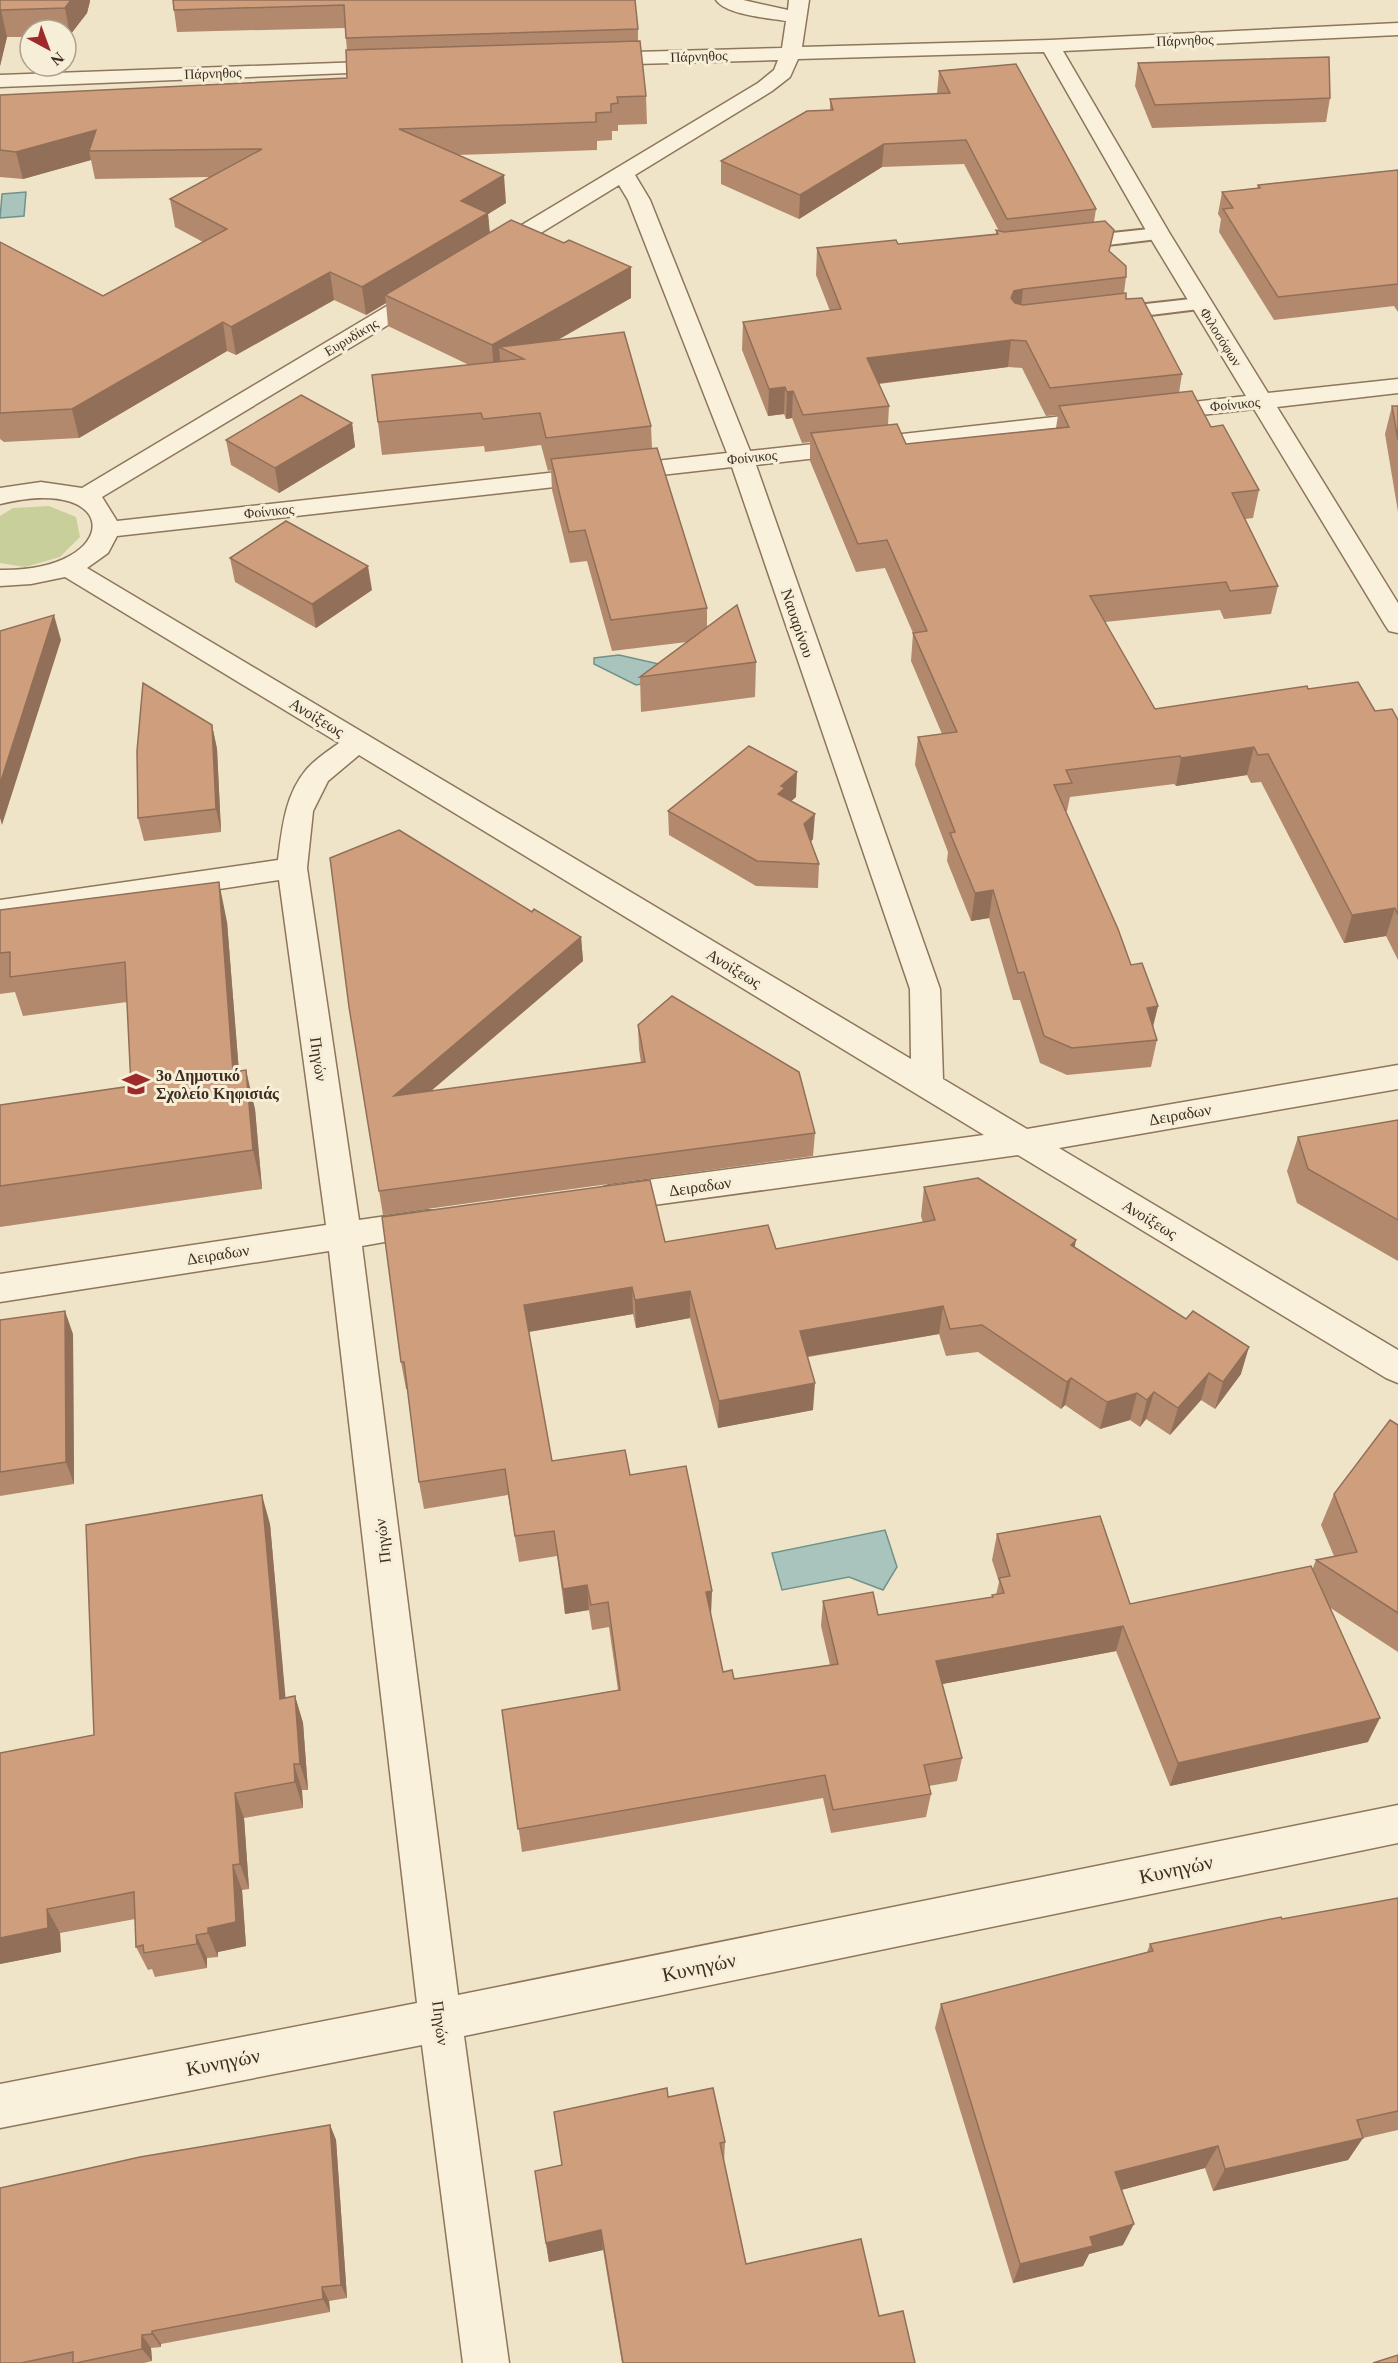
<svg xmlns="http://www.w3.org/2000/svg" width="1398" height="2363" font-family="Georgia,serif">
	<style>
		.green { fill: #c9cf9b }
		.water { fill: #a9c4bc; stroke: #6f938a; stroke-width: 1.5 }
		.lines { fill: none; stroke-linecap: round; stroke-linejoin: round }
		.lane-casing { stroke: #8d765c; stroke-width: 4 }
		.street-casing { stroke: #8d765c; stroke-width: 3 }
		.lane { fill: #faf1dc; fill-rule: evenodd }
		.street { fill: #faf1dc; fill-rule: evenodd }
		.wall { fill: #b2896c; fill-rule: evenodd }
		.shaded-wall { fill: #916f58 }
		.building { fill: #cf9f7d; stroke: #916f58; stroke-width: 1.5 }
		.labels { text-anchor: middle; stroke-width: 6; stroke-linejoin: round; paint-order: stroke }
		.far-street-label { font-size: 14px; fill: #3d2e20; stroke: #f7eed8 }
		.street-label { font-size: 16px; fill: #3d2e20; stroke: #f7eed8 }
		.poi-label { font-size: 16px; font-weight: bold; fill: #3d2e20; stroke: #f7eed8; text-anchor: start }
		.near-street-label { font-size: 20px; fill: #3d2e20; stroke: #f7eed8 }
	</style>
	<rect width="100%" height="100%" fill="#f0e4c8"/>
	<path class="green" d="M 49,506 L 76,517 L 80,537 L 60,557 L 25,567 L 0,563 L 0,516 L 13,508 Z"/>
	<g class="water">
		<path d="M 26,192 L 24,216 L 0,218 L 2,194 Z"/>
		<path d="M 619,655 L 659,664 L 652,682 L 636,685 L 594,664 L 594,658 Z"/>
		<path d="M 885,1530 L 897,1567 L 883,1590 L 849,1577 L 782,1590 L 772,1553 Z"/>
	</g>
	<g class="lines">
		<defs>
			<g id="lane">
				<path d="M 1159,228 L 1166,230 L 1169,234 L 1166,238 L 1074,249 L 1064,243 L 1074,237 Z"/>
				<path d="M 1200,298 L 1207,300 L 1210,304 L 1207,308 L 1110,320 L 1103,318 L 1100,314 L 1103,310 L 1110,308 Z"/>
			</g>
			<g id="street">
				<path d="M 716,0 L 743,0 L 788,10 L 789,0 L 809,0 L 802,47 L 1050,40 L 1398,23 L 1398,35 L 1063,51 L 1170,234 L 1268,393 L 1398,379 L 1398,393 L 1277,407 L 1398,603 L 1398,633 L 1389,631 L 1385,625 L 1254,409 L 1157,420 L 1148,418 L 1145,413 L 1148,408 L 1157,406 L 1246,396 L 1148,234 L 1044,52 L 798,59 L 790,77 L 772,91 L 635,175 L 650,200 L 750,451 L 1099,412 L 1108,414 L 1111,419 L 1108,424 L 1099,426 L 756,465 L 940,989 L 943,1079 L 1027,1129 L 1398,1065 L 1398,1089 L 1059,1148 L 1398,1350 L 1398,1383 L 1386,1378 L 1018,1155 L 610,1211 L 598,1207 L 593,1198 L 598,1189 L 610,1185 L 984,1135 L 359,755 L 328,781 L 313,811 L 307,868 L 359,1220 L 428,1210 L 440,1214 L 445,1223 L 440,1232 L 362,1246 L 458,1995 L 1398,1805 L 1398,1843 L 464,2036 L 509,2363 L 463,2363 L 422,2045 L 0,2128 L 0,2084 L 417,2003 L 329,1251 L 0,1302 L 0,1274 L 326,1225 L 279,880 L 0,922 L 0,900 L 278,860 C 282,829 285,795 306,770 C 314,760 328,751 339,743 L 65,577 L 31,584 L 0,586 L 0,570 C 123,572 124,473 0,504 L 0,488 L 41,482 L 82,488 L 417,288 L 433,288 L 436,293 L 433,298 L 102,497 L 117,521 L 727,453 L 628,200 L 619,185 L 503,256 L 487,256 L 484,251 L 487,246 L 758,83 L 774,70 L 778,60 L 598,65 L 591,63 L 588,59 L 591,55 L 598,53 L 782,48 L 786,21 C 769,18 726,15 716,0 ZM 732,467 L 910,989 L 911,1059 L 87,568 L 108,553 L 117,536 Z"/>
				<path d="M 391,61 L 398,63 L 401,67 L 398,71 L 0,87 L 0,75 Z"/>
			</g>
		</defs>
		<use href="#lane" class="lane-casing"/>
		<use href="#street" class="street-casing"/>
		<use href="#lane" class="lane"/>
		<use href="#street" class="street"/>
	</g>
	<g class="wall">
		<path d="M 0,0 L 90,1 L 87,13 L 70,35 L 66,35 L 66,30 L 30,30 L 30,37 L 7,37 L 0,66 Z"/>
		<path d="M 173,0 L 635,0 L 638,29 L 638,41 L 646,96 L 647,124 L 618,125 L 618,131 L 612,131 L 612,140 L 597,141 L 597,150 L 458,155 L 506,203 L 488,214 L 490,232 L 631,298 L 558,340 L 651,426 L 652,448 L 707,608 L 707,627 L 756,662 L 755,697 L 641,712 L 640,677 L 687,642 L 612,651 L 587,561 L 570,563 L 552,490 L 551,470 L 548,471 L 541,445 L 485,452 L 484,446 L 382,455 L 372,375 L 469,365 L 388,326 L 386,303 L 366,315 L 334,300 L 236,355 L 227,351 L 79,438 L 4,442 L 0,439 L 0,242 L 103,296 L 203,242 L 175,227 L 170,199 L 210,177 L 95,179 L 91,160 L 23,179 L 0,177 L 0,95 L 347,78 L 347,50 L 345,28 L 177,32 L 174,10 Z"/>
		<path d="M 1138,63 L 1330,98 L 1326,122 L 1152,128 L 1135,86 Z"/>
		<path d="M 939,71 L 1096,209 L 1094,222 L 1110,252 L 1126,277 L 1124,293 L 1126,299 L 1182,374 L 1179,393 L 1211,427 L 1259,490 L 1253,518 L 1245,519 L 1278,586 L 1271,614 L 1224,619 L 1220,610 L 1105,622 L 1155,709 L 1308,689 L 1375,711 L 1398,720 L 1398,960 L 1386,936 L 1344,943 L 1261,782 L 1251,783 L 1247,775 L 1176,786 L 1174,784 L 1070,797 L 1067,811 L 1065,811 L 1131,965 L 1158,1006 L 1153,1027 L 1157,1040 L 1151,1067 L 1067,1075 L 1040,1063 L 1020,1000 L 1013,1000 L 989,918 L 971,921 L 947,861 L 948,852 L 915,765 L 918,737 L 942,734 L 911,661 L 913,633 L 885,568 L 856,572 L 810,461 L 810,442 L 802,443 L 792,418 L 786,419 L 784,414 L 768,416 L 742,350 L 743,322 L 830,311 L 816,275 L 817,248 L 898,244 L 996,234 L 996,230 L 999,231 L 964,164 L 882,167 L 799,219 L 721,184 L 721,161 L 830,110 L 830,99 L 937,94 ZM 1008,367 L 1022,368 L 1046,416 L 1058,415 L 1056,428 L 906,444 L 888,425 L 889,406 L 879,384 Z"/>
		<path d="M 1398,170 L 1398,312 L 1394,306 L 1274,320 L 1219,232 L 1221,219 L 1218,214 L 1222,192 L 1257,188 L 1258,185 Z"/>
		<path d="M 1392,406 L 1398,406 L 1398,512 L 1385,434 Z"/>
		<path d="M 352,423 L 355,447 L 279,493 L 231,465 L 226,440 Z"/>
		<path d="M 230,558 L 372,590 L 316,628 L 235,582 Z"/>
		<path d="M 212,725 L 217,749 L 221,832 L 144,841 L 138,818 Z"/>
		<path d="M 796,797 L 791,801 L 813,839 L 811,842 L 819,864 L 818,888 L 756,886 L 669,835 L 668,811 Z"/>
		<path d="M 0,910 L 227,922 L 239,1071 L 255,1109 L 262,1189 L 0,1227 L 0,1105 L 131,1086 L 127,1002 L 23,1016 L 15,992 L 0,994 Z"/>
		<path d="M 532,912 L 581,937 L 583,961 L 431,1091 L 641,1063 L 639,1049 L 638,1025 L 815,1133 L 813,1156 L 383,1215 L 349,1007 Z"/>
		<path d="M 1398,1120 L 1398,1261 L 1297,1203 L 1287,1171 L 1298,1137 Z"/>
		<path d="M 924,1187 L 1075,1248 L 1241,1374 L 1215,1409 L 1201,1400 L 1170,1435 L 1146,1419 L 1140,1427 L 1130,1420 L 1100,1429 L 1065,1405 L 1061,1409 L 978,1352 L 946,1356 L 939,1334 L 808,1357 L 813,1410 L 718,1428 L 690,1318 L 636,1328 L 633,1314 L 529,1332 L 552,1461 L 630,1475 L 711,1616 L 723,1672 L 734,1679 L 830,1665 L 821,1626 L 823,1601 L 878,1615 L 992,1598 L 992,1595 L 996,1595 L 999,1582 L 992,1560 L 997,1534 L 1130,1604 L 1312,1570 L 1316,1560 L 1334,1556 L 1321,1525 L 1334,1494 L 1398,1425 L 1398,1652 L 1329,1607 L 1368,1742 L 1170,1786 L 1116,1651 L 942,1684 L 962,1758 L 957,1781 L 929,1786 L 931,1794 L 926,1817 L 831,1833 L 823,1798 L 522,1852 L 502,1710 L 618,1690 L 609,1627 L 592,1630 L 589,1610 L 565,1614 L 557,1556 L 519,1562 L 508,1495 L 424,1509 L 419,1482 L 408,1389 L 406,1389 L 401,1362 L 665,1242 L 776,1249 L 923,1223 L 921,1216 Z"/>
		<path d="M 0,1320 L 73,1334 L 74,1484 L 0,1496 Z"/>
		<path d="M 270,1524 L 285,1698 L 295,1696 L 303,1723 L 308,1790 L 302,1790 L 303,1808 L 244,1818 L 249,1889 L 242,1890 L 246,1946 L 218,1952 L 218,1957 L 207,1958 L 207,1968 L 155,1977 L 152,1969 L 148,1970 L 136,1947 L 135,1919 L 60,1933 L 61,1952 L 0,1964 L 0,1753 L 94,1735 Z"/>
		<path d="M 1398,1898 L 1398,2130 L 1363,2138 L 1348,2160 L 1213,2191 L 1205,2168 L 1121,2190 L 1123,2245 L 1089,2254 L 1083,2266 L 1013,2283 L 935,2028 L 941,2004 L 1147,1952 L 1150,1944 Z"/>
		<path d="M 668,2097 L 725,2142 L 724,2163 L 746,2264 L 879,2316 L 915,2363 L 622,2363 L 603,2250 L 549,2262 L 546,2243 L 562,2165 Z"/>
		<path d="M 330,2125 L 336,2140 L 347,2298 L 329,2301 L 330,2312 L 161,2344 L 161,2347 L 151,2348 L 152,2361 L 144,2363 L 0,2363 Z"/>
	</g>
	<g class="shaded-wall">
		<path d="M 71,0 L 90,0 L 90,1 L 87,13 L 70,35 L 65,8 Z"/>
		<path d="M 1,10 L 7,37 L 0,66 L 0,14 Z"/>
		<path d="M 96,130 L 89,151 L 91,160 L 23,179 L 16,152 Z"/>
		<path d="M 884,144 L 882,167 L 799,219 L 800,195 Z"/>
		<path d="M 504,175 L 506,203 L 488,214 L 490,241 L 385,295 L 386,303 L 366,315 L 362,287 L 461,201 Z"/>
		<path d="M 631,267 L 631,298 L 524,359 L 499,347 L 501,372 L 494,376 L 492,345 Z"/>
		<path d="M 330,272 L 334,300 L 236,355 L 231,327 Z"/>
		<path d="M 1023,289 L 1020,316 L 1011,298 L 1014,291 Z"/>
		<path d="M 223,322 L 227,351 L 79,438 L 72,409 Z"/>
		<path d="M 1011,340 L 1008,367 L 866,385 L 867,358 Z"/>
		<path d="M 785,387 L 784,414 L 768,416 L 769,389 Z"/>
		<path d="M 793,391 L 792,418 L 786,419 L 787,392 Z"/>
		<path d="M 352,423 L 355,447 L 279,493 L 275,468 Z"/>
		<path d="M 368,566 L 372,590 L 316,628 L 312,604 Z"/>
		<path d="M 54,615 L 61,640 L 2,825 L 0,818 L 0,784 Z"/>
		<path d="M 212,725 L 217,749 L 221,832 L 216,809 Z"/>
		<path d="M 1254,747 L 1247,775 L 1176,786 L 1181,758 Z"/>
		<path d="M 797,772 L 796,797 L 784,807 L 778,794 L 781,786 Z"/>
		<path d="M 815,814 L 813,839 L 803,849 L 804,824 Z"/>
		<path d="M 219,882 L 227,922 L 242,1111 L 233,1072 Z"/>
		<path d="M 993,890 L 989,918 L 971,921 L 975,893 Z"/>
		<path d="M 1395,908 L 1386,936 L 1344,943 L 1352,915 Z"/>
		<path d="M 581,937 L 583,961 L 398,1119 L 394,1096 Z"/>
		<path d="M 1158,1006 L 1151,1034 L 1147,1008 Z"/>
		<path d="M 246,1070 L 255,1109 L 262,1189 L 253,1150 Z"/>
		<path d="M 1076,1240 L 1071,1268 L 1071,1245 Z"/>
		<path d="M 632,1287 L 633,1314 L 527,1332 L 524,1305 Z"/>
		<path d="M 690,1291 L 690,1318 L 636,1328 L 635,1300 Z"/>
		<path d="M 943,1306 L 939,1334 L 798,1358 L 800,1331 Z"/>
		<path d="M 65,1311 L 73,1334 L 74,1484 L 66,1462 Z"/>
		<path d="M 1249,1347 L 1241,1374 L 1215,1409 L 1223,1382 Z"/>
		<path d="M 1209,1373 L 1201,1400 L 1170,1435 L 1178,1408 Z"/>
		<path d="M 1071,1378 L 1065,1405 L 1061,1409 L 1067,1382 Z"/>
		<path d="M 815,1383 L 813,1410 L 718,1428 L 719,1401 Z"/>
		<path d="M 1154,1392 L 1146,1419 L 1140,1427 L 1147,1400 Z"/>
		<path d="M 1137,1393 L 1130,1420 L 1100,1429 L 1107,1402 Z"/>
		<path d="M 262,1495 L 270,1524 L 288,1725 L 280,1699 Z"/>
		<path d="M 587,1585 L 589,1610 L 565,1614 L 563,1589 Z"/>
		<path d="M 712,1591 L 711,1616 L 706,1592 Z"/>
		<path d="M 1123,1626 L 1116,1651 L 932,1686 L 936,1661 Z"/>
		<path d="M 295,1696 L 303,1723 L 308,1790 L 300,1764 Z"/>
		<path d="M 1380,1718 L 1368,1742 L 1170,1786 L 1178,1763 Z"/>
		<path d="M 294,1764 L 302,1790 L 303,1808 L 295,1782 Z"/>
		<path d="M 235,1793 L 244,1818 L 249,1889 L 240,1864 Z"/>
		<path d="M 233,1865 L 242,1890 L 246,1946 L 218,1952 L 218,1957 L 208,1933 L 208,1928 Z"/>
		<path d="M 47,1909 L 60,1933 L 61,1952 L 0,1964 L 0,1938 Z"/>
		<path d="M 196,1935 L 207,1958 L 207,1968 L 197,1944 Z"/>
		<path d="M 330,2125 L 336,2140 L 347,2298 L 341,2285 Z"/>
		<path d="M 1363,2138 L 1348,2160 L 1213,2191 L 1225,2169 Z"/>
		<path d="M 1218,2146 L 1205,2168 L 1106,2194 L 1115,2172 Z"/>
		<path d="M 1134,2224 L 1123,2245 L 1089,2254 L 1083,2266 L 1013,2283 L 1020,2264 L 1090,2237 Z"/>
		<path d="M 601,2230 L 603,2250 L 549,2262 L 546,2243 Z"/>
		<path d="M 322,2287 L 329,2301 L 330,2312 L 323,2299 Z"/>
		<path d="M 152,2331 L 161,2344 L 161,2347 L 152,2334 Z"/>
		<path d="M 142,2335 L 151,2348 L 152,2361 L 142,2349 Z"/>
	</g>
	<g class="building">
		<path d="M 0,0 L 71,0 L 65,8 L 1,10 L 0,14 Z"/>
		<path d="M 173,0 L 635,0 L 638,29 L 346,38 L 344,5 L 174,10 Z"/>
		<path d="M 640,41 L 646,96 L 617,97 L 618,103 L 611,104 L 611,112 L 596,113 L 596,122 L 399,129 L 504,175 L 461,201 L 488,213 L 362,287 L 330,272 L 231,327 L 223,322 L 72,409 L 0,413 L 0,242 L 103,296 L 227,229 L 170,199 L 262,149 L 89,151 L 96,130 L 16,152 L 0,150 L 0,95 L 347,78 L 346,50 Z"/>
		<path d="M 1329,57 L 1330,98 L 1155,105 L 1138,63 Z"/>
		<path d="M 1016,64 L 1096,209 L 1007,219 L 966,140 L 884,144 L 800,195 L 721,161 L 807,111 L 833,110 L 830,99 L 950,93 L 939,71 Z"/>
		<path d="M 1398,170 L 1398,284 L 1278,297 L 1223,209 L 1233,208 L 1222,192 L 1260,188 L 1258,185 Z"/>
		<path d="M 511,220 L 564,243 L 569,240 L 631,267 L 492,345 L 385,295 Z"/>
		<path d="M 1105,221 L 1114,230 L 1109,251 L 1126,266 L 1126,277 L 1023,289 L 1014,291 L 1011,298 L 1015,303 L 1023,305 L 1126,293 L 1126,299 L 1142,298 L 1182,374 L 1050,388 L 1026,341 L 1011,340 L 867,358 L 889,406 L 803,415 L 793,391 L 787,392 L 785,387 L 769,389 L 743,322 L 841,309 L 817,248 L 896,240 L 898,244 L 998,234 L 996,230 L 1004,232 Z"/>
		<path d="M 624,332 L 651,426 L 546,438 L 540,413 L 483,419 L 481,413 L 378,422 L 372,375 L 524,359 L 499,347 Z"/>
		<path d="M 1192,391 L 1211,427 L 1223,425 L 1259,490 L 1232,493 L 1278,586 L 1230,591 L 1226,582 L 1090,596 L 1155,709 L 1307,686 L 1308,689 L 1358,682 L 1375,711 L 1392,709 L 1398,720 L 1398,915 L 1395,908 L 1352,915 L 1268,754 L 1258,755 L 1254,747 L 1181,758 L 1180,756 L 1066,770 L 1072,783 L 1054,785 L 1118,929 L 1131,965 L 1142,963 L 1158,1006 L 1147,1008 L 1157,1040 L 1072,1048 L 1044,1036 L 1024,972 L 1018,973 L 993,890 L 975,893 L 950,833 L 955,832 L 918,737 L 957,732 L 913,633 L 927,631 L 887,540 L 858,544 L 811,433 L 897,424 L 906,444 L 1069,427 L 1059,406 Z"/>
		<path d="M 301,395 L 352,423 L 275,468 L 226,440 Z"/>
		<path d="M 1392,406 L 1398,406 L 1398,440 Z"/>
		<path d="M 657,448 L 707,608 L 611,620 L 585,530 L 569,532 L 551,459 Z"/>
		<path d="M 286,521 L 368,566 L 312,604 L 230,558 Z"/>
		<path d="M 737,605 L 756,662 L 640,677 Z"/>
		<path d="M 54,615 L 0,784 L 0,631 Z"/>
		<path d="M 143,683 L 212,725 L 216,809 L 138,818 L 137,751 Z"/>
		<path d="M 749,746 L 797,772 L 781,786 L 785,788 L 778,794 L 815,814 L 804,824 L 819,864 L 757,861 L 668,811 Z"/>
		<path d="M 399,830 L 532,912 L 534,909 L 581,937 L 394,1096 L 645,1062 L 638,1025 L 672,996 L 799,1072 L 815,1133 L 379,1191 L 349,1007 L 330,858 Z"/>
		<path d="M 219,882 L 233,1072 L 246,1070 L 253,1150 L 0,1186 L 0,1105 L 131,1086 L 125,962 L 10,977 L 10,952 L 0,953 L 0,910 Z"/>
		<path d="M 1398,1120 L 1398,1220 L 1308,1169 L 1298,1137 Z"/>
		<path d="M 978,1178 L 1076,1240 L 1071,1245 L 1186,1319 L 1193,1311 L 1249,1347 L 1223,1382 L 1209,1373 L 1178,1408 L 1154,1392 L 1147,1400 L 1137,1393 L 1107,1402 L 1071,1378 L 1067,1382 L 982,1325 L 950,1329 L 943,1306 L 800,1331 L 815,1383 L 719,1401 L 690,1291 L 635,1300 L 632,1287 L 524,1305 L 552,1461 L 625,1450 L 630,1475 L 686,1466 L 712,1591 L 706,1592 L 723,1672 L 732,1670 L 734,1679 L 838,1664 L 823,1601 L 873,1592 L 878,1615 L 993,1597 L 992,1595 L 1004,1593 L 999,1578 L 1010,1576 L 997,1534 L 1100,1516 L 1130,1604 L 1311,1566 L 1380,1718 L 1178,1763 L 1123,1626 L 936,1661 L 962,1758 L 924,1765 L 931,1794 L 833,1810 L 825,1775 L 518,1829 L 502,1710 L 620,1690 L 608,1602 L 591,1605 L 587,1585 L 563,1589 L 554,1531 L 515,1536 L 505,1469 L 419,1482 L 404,1362 L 401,1362 L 382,1217 L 650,1180 L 665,1242 L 768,1225 L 776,1249 L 935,1220 L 924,1187 Z"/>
		<path d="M 65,1311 L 66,1462 L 0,1472 L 0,1320 Z"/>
		<path d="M 1390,1420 L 1398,1425 L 1398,1613 L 1316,1560 L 1357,1552 L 1334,1494 Z"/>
		<path d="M 262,1495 L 280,1699 L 295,1696 L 300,1764 L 294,1764 L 295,1782 L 235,1793 L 240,1864 L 233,1865 L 236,1922 L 208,1928 L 208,1933 L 196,1935 L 197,1944 L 144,1953 L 143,1945 L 136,1947 L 134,1892 L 47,1909 L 48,1928 L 0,1938 L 0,1753 L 94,1735 L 86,1525 Z"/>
		<path d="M 1398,1898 L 1398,2111 L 1357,2120 L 1363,2138 L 1225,2169 L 1218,2146 L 1115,2172 L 1134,2224 L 1090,2237 L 1093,2246 L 1020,2264 L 941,2004 L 1153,1951 L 1150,1944 L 1281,1917 L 1282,1919 Z"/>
		<path d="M 667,2088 L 668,2097 L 713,2088 L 725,2142 L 720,2143 L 746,2264 L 861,2239 L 879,2316 L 903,2311 L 915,2363 L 623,2363 L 601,2230 L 546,2243 L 535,2171 L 562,2165 L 554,2112 Z"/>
		<path d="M 330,2125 L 341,2285 L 322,2287 L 323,2299 L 152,2331 L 152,2334 L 142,2335 L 142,2349 L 76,2363 L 73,2363 L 73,2352 L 21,2363 L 0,2363 L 0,2188 L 140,2157 Z"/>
		<path d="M 1398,2355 L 1398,2363 L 1373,2363 Z"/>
	</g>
	<defs>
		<symbol id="school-bare" viewBox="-9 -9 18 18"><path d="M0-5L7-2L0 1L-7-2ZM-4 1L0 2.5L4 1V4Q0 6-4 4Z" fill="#9e2a2b" stroke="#f7eed8" stroke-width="2.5" paint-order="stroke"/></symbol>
	</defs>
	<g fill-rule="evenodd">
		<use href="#school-bare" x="117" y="1065" width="38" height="38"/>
	</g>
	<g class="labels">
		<g class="far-street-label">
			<text transform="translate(1185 40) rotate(-2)" y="5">Πάρνηθος</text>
			<text transform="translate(699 56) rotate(-2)" y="5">Πάρνηθος</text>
			<text transform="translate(213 73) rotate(-2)" y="5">Πάρνηθος</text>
			<text transform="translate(351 337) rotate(-31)" y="5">Ευρυδίκης</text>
			<text transform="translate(1221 337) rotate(58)" y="5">Φιλοσόφων</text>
			<text transform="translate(1235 404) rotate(-6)" y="5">Φοίνικος</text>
			<text transform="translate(752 457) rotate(-6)" y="5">Φοίνικος</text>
			<text transform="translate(269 511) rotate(-6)" y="5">Φοίνικος</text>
		</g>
		<g class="street-label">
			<text transform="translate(798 623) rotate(71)" y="6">Ναυαρίνου</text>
			<text transform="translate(317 717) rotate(31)" y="6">Ανοίξεως</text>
			<text transform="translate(734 968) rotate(31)" y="6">Ανοίξεως</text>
			<text transform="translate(319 1059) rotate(82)" y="6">Πηγών</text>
			<text transform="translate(1180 1114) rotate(-10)" y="6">Δειραδων</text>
			<text transform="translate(700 1186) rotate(-8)" y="6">Δειραδων</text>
			<text transform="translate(1150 1219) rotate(31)" y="6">Ανοίξεως</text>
			<text transform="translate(218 1254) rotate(-9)" y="6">Δειραδων</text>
			<text transform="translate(382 1541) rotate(-97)" y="6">Πηγών</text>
			<text transform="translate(441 2023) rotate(83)" y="6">Πηγών</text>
		</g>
		<g class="poi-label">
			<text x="156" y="1081">3ο Δημοτικό<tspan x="156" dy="18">Σχολείο Κηφισιάς</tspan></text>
		</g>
		<g class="near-street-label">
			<text transform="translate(1176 1869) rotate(-12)" y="7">Κυνηγών</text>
			<text transform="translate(699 1967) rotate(-12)" y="7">Κυνηγών</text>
			<text transform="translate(223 2062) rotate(-11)" y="7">Κυνηγών</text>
		</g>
	</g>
	<g transform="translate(48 48) rotate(139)"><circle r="28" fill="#f7eed8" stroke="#ada18e" stroke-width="1.5"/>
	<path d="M0-4.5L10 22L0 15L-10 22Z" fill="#9e2a2b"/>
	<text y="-9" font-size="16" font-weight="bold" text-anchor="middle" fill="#3d2e20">N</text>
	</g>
</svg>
